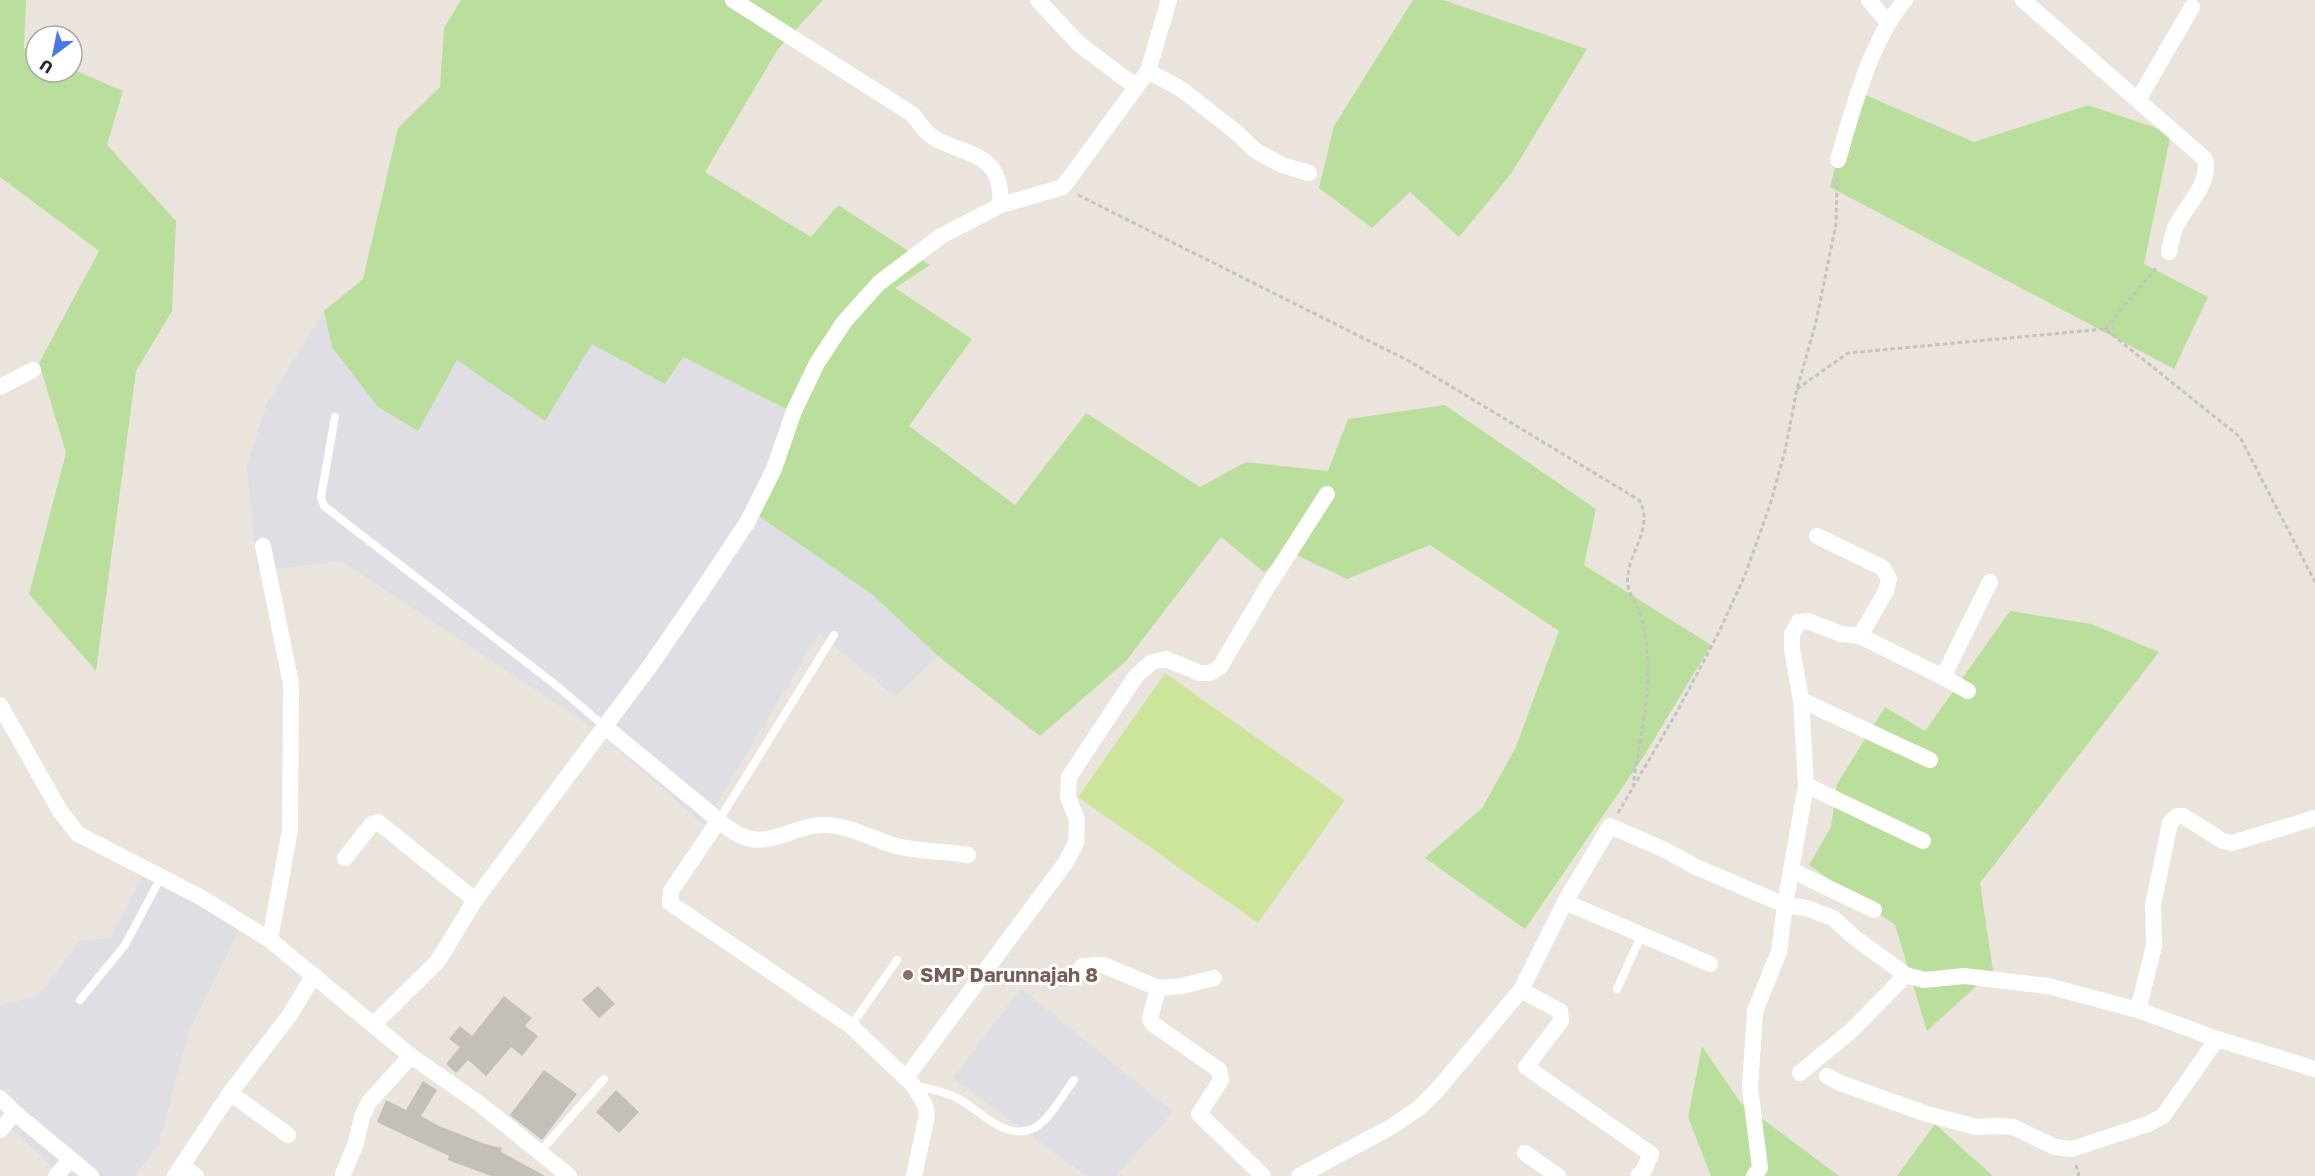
<svg xmlns="http://www.w3.org/2000/svg" width="2315" height="1176" font-family="'Golos Text',sans-serif">
	<style>
		.industrial { fill: #dfdee4 }
		.green { fill: #badf9d }
		.pitch { fill: #cde59a }
		.building { fill: #c4bfb9 }
		.lines { fill: none; stroke-linecap: round; stroke-linejoin: round }
		.path { stroke: #c3c3c3; stroke-width: 3; stroke-dasharray: 4.5 3; stroke-linecap: butt }
		.service { stroke: #fff; stroke-width: 8 }
		.minor { stroke: #fff; stroke-width: 16 }
		.education-dot { fill: #8d6e63; stroke: #fff; stroke-width: 2 }
		.labels { text-anchor: middle; stroke-width: 6; stroke-linejoin: round; paint-order: stroke }
		.education-label { font-size: 20px; font-weight: bold; fill: #785e54; stroke: #fff; text-anchor: start }
	</style>
	<rect width="100%" height="100%" fill="#ebe4dd"/>
	<g class="industrial">
		<path d="M 324,311 L 332,347 L 457,360 L 545,420 L 592,343 L 665,384 L 683,357 L 788,411 L 756,514 L 873,595 L 938,656 L 896,697 L 819,634 L 704,825 L 592,727 L 342,561 L 257,571 L 247,464 L 267,403 Z"/>
		<path d="M 143,876 L 244,920 L 189,1031 L 159,1144 L 135,1176 L 62,1176 L 0,1118 L 0,1005 L 38,996 L 80,941 L 110,938 Z"/>
		<path d="M 1021,988 L 1173,1112 L 1116,1176 L 1086,1176 L 953,1078 Z"/>
	</g>
	<g class="green">
		<path d="M 0,0 L 26,0 L 24,48 L 36,54 L 36,72 L 72,72 L 72,69 L 123,91 L 107,145 L 176,221 L 172,311 L 136,371 L 96,671 L 29,594 L 66,453 L 39,363 L 99,251 L 0,177 Z"/>
		<path d="M 461,0 L 823,0 L 778,49 L 705,172 L 811,237 L 838,205 L 930,265 L 895,288 L 972,339 L 909,426 L 1015,505 L 1086,413 L 1200,487 L 1246,462 L 1328,471 L 1348,419 L 1445,405 L 1596,509 L 1584,565 L 1711,645 L 1644,756 L 1525,929 L 1425,858 L 1482,808 L 1515,749 L 1559,631 L 1430,545 L 1347,579 L 1288,551 L 1264,572 L 1221,537 L 1126,661 L 1040,736 L 938,656 L 873,595 L 756,514 L 788,410 L 683,357 L 665,384 L 592,344 L 545,421 L 457,360 L 418,431 L 378,407 L 332,347 L 324,311 L 363,279 L 398,128 L 440,87 L 444,28 Z"/>
		<path d="M 1413,0 L 1443,0 L 1587,49 L 1511,174 L 1459,237 L 1410,192 L 1372,228 L 1319,188 L 1334,126 Z"/>
		<path d="M 1854,90 L 1974,142 L 2088,105 L 2171,133 L 2144,264 L 2208,297 L 2174,369 L 1830,187 Z"/>
		<path d="M 2010,611 L 2091,624 L 2159,652 L 1980,883 L 1993,971 L 1927,1031 L 1895,925 L 1809,865 L 1831,827 L 1837,784 L 1885,707 L 1925,731 Z"/>
		<path d="M 1702,1046 L 1740,1102 L 1839,1176 L 1711,1176 L 1688,1117 Z"/>
		<path d="M 1935,1124 L 1993,1176 L 1897,1176 Z"/>
	</g>
	<path class="pitch" d="M 1165,673 L 1345,800 L 1258,923 L 1078,797 Z"/>
	<g class="building">
		<path d="M 598,986 L 615,1004 L 599,1018 L 582,1000 Z"/>
		<path d="M 504,996 L 532,1018 L 525,1026 L 538,1036 L 522,1056 L 511,1047 L 486,1076 L 468,1060 L 456,1073 L 446,1064 L 460,1047 L 449,1039 L 460,1026 L 472,1036 Z"/>
		<path d="M 544,1070 L 577,1094 L 542,1140 L 510,1115 Z"/>
		<path d="M 423,1081 L 437,1090 L 421,1116 L 439,1126 L 485,1144 L 502,1148 L 501,1152 L 545,1176 L 491,1176 L 448,1160 L 449,1156 L 377,1122 L 386,1100 L 406,1110 Z"/>
		<path d="M 616,1090 L 639,1112 L 619,1133 L 596,1112 Z"/>
	</g>
	<g class="lines">
		<g class="path">
			<path d="M 1078,195 L 1409,361 L 1639,500 C 1654,525 1631,550 1628,574 C 1625,592 1636,601 1641,617 C 1645,628 1646,641 1647,653 C 1651,694 1639,743 1633,785"/>
			<path d="M 2105,329 L 2158,266"/>
			<path d="M 1797,389 L 1848,353 L 2105,329 L 2240,437 L 2315,582"/>
			<path d="M 1618,813 L 1678,710 L 1719,632 L 1745,575 L 1770,505 L 1785,451 L 1797,389 L 1816,322 L 1836,224 L 1837,177"/>
			<path d="M 2076,1165 L 2079,1176"/>
		</g>
		<g class="service">
			<path d="M 335,417 L 321,497 L 324,506 L 557,686 L 604,726"/>
			<path d="M 719,820 L 834,635"/>
			<path d="M 1617,989 L 1642,934"/>
			<path d="M 80,1000 L 125,945 L 161,877"/>
			<path d="M 851,1026 L 897,960"/>
			<path d="M 913,1085 C 927,1088 941,1091 953,1096 C 977,1106 1002,1141 1032,1129 C 1047,1124 1064,1093 1074,1080"/>
			<path d="M 539,1153 L 604,1079"/>
		</g>
		<g class="minor">
			<path d="M 733,0 L 912,114 C 918,120 923,130 930,135 C 952,152 990,150 998,181 C 1001,188 1000,197 1001,205"/>
			<path d="M 1038,0 L 1079,44 L 1136,87"/>
			<path d="M 1869,0 L 1888,23"/>
			<path d="M 2023,0 L 2205,159 C 2211,185 2185,206 2175,228 C 2172,236 2171,244 2169,252"/>
			<path d="M 1148,71 L 1181,89 L 1236,132 L 1256,151 L 1282,165 L 1309,173"/>
			<path d="M 2138,100 L 2192,7"/>
			<path d="M 1838,160 C 1853,109 1870,41 1905,0"/>
			<path d="M 0,387 L 33,370"/>
			<path d="M 1817,536 L 1883,568 L 1889,579 L 1886,591 L 1860,636"/>
			<path d="M 263,546 L 291,684 L 290,830 L 270,940"/>
			<path d="M 1968,691 L 1943,677 L 1990,582"/>
			<path d="M 1801,700 L 1930,760"/>
			<path d="M 0,705 L 60,811 L 78,834 L 202,898 L 270,940 L 411,1056 L 481,1105 L 569,1176"/>
			<path d="M 604,726 C 636,752 667,778 699,804 C 713,815 730,833 747,838 C 773,846 800,823 827,825 C 854,827 872,839 896,846 C 920,852 944,851 968,855"/>
			<path d="M 1806,785 L 1923,841"/>
			<path d="M 719,820 L 671,891 L 670,903 L 851,1026 L 913,1085 L 925,1105 L 927,1115 L 914,1176"/>
			<path d="M 345,858 L 372,824 L 378,822 L 475,900"/>
			<path d="M 1791,870 L 1874,910"/>
			<path d="M 1565,902 L 1710,964"/>
			<path d="M 1071,978 L 1083,966 L 1103,965 L 1158,988"/>
			<path d="M 1214,978 L 1182,986 L 1158,988 L 1150,1019 L 1153,1024 L 1219,1070 L 1221,1080 L 1199,1114 L 1263,1176"/>
			<path d="M 1521,990 L 1560,1011 L 1561,1021 L 1526,1067 L 1651,1154 L 1644,1170 L 1638,1176"/>
			<path d="M 2138,1010 L 2154,946 L 2153,905 L 2170,823 L 2177,816 L 2183,816 L 2223,841 L 2232,843 L 2315,818"/>
			<path d="M 374,1024 L 438,961 L 475,900 L 650,666 L 703,589 L 748,521 L 774,469 L 794,411 L 817,363 L 844,322 L 879,283 L 941,236 L 1001,205 L 1063,187 L 1148,71 L 1169,0"/>
			<path d="M 1800,1073 L 1851,1031 L 1906,975"/>
			<path d="M 1827,1076 L 1840,1083 L 1927,1114 L 1976,1127 L 1996,1126 L 2013,1127 L 2055,1147 L 2072,1149 L 2148,1124 L 2163,1116 L 2217,1039"/>
			<path d="M 906,1078 L 1066,862 L 1076,843 L 1077,820 L 1068,797 L 1069,777 L 1136,676 L 1152,662 L 1166,659 L 1200,673 L 1210,673 L 1220,667 L 1266,589 L 1327,494"/>
			<path d="M 230,1093 L 288,1135"/>
			<path d="M 0,1098 L 15,1113 L 91,1176"/>
			<path d="M 0,1130 L 15,1113"/>
			<path d="M 1525,1153 L 1558,1176"/>
			<path d="M 182,1166 L 196,1176"/>
			<path d="M 343,1174 L 356,1143 L 362,1117 L 369,1102 L 411,1056"/>
			<path d="M 56,1176 L 70,1160"/>
			<path d="M 175,1176 L 230,1093 L 289,1016 L 314,975"/>
			<path d="M 1299,1176 L 1391,1127 L 1419,1108 L 1438,1089 L 1521,990 L 1565,902 L 1610,826 L 1665,850 L 1696,867 L 1785,905 L 1806,908 L 1833,918 L 1855,938 L 1906,975 L 1924,980 L 1964,976 L 2048,986 L 2138,1010 L 2217,1039 L 2315,1069"/>
			<path d="M 1754,1176 L 1760,1168 L 1750,1088 L 1755,1011 L 1779,952 L 1785,905 L 1806,785 L 1801,700 L 1792,649 L 1792,634 L 1799,622 L 1808,621 L 1841,634 L 1860,636 L 1943,677"/>
		</g>
	</g>
	<circle class="education-dot" cx="908" cy="975" r="6"/>
	<g class="labels">
		<g class="education-label">
			<text x="920" y="982">SMP Darunnajah 8</text>
		</g>
	</g>
	<g transform="translate(54 54) rotate(212)"><circle r="28" fill="#ffffff" stroke="#aaaaaa" stroke-width="1.5"/>
	<path d="M0-4.5L10 22L0 15L-10 22Z" fill="#4878ee"/>
	<text y="-9" font-size="16" font-weight="bold" text-anchor="middle" fill="#2a2a2a">U</text>
	</g>
</svg>
